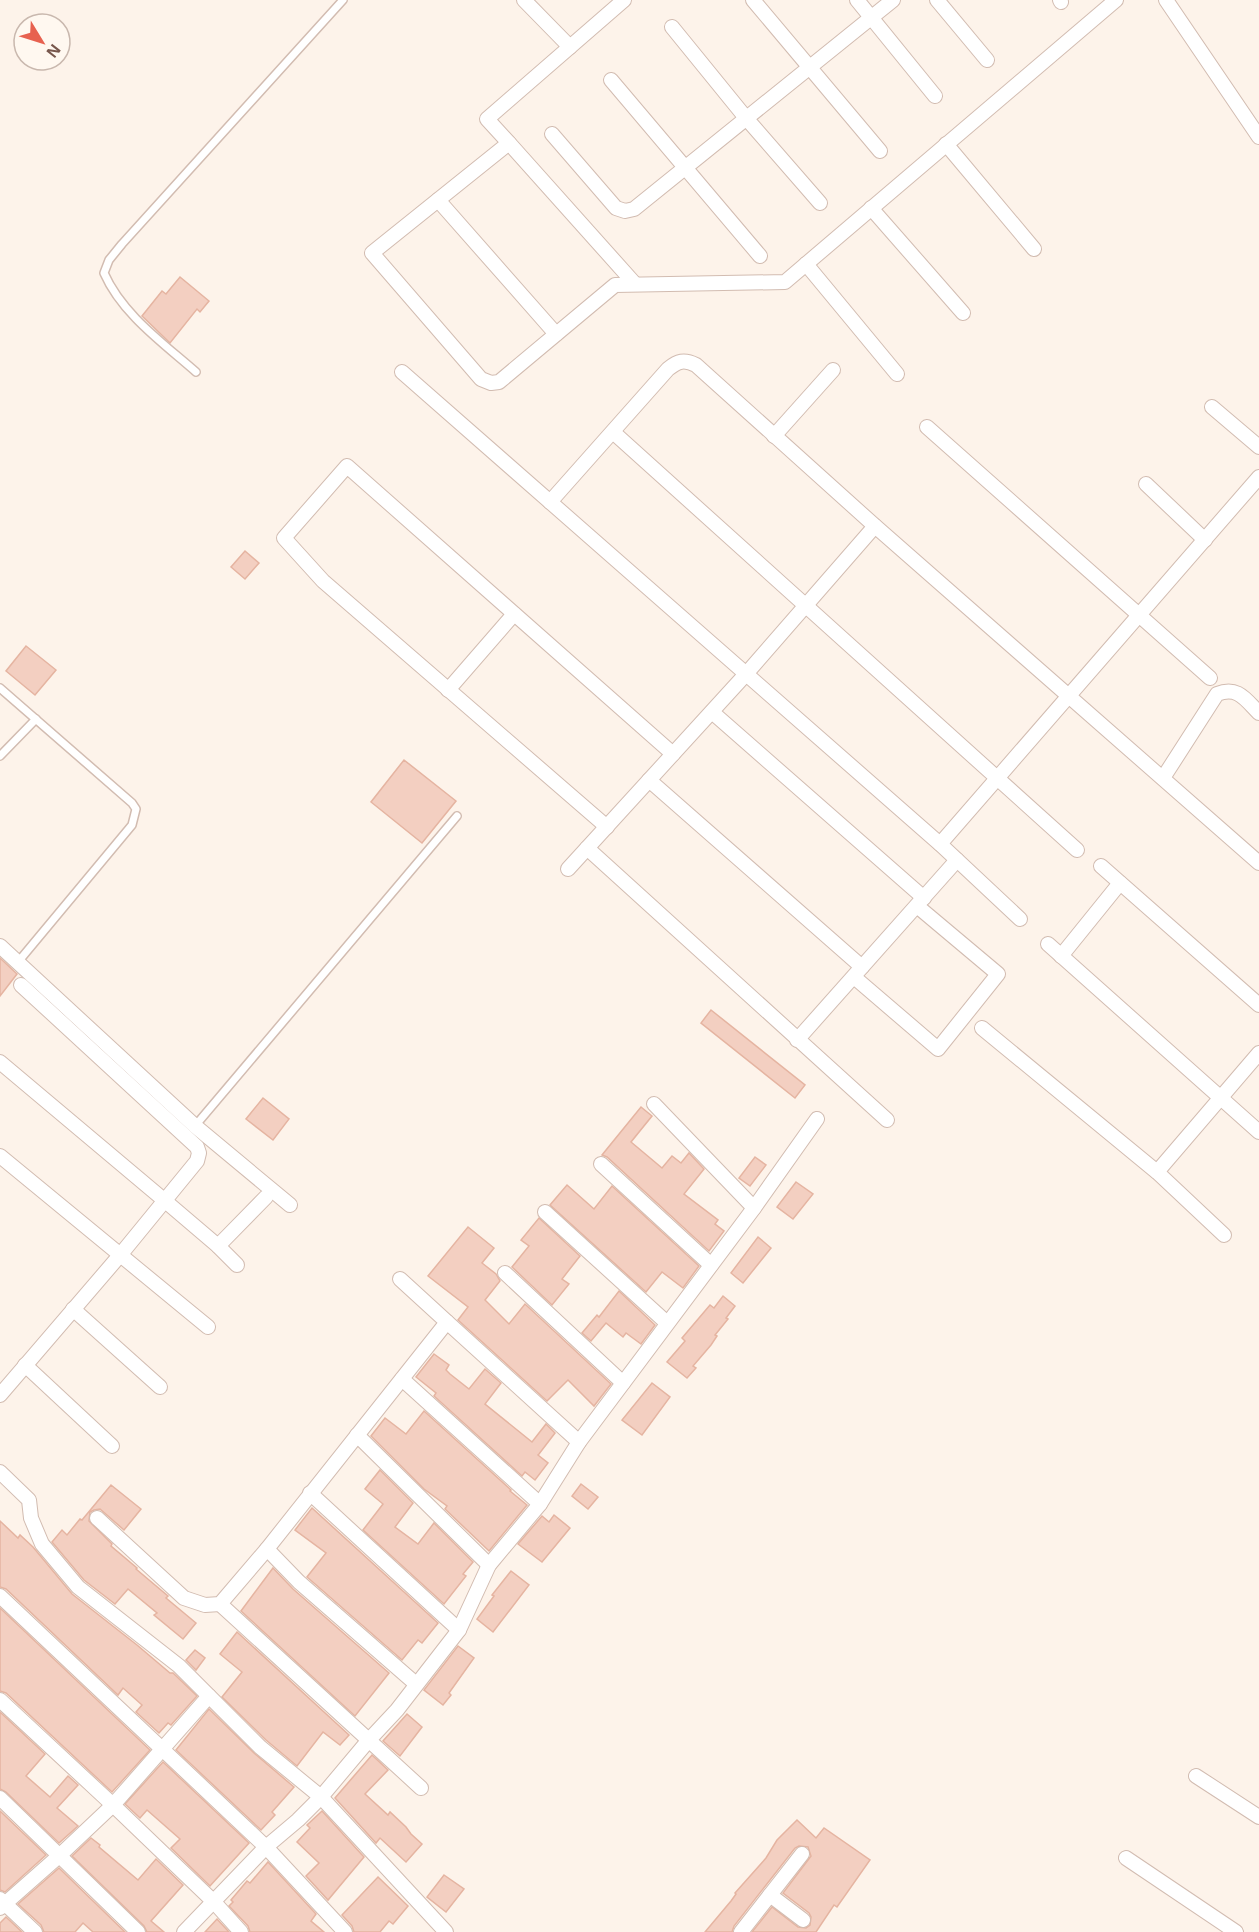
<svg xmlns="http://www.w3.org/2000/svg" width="1259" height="1932" font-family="Arial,sans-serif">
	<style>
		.building { fill: #f3cfc1; stroke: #e5b4a1; stroke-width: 1.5 }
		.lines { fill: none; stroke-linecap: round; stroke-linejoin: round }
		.service-casing { stroke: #d2bcb1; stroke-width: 10 }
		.minor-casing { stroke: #d2bcb1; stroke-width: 16 }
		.service { stroke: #fff; stroke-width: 7 }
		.minor { stroke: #fff; stroke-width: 14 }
	</style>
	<rect width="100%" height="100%" fill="#fdf3ea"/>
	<g class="building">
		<path d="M 180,277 L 209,301 L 200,312 L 197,309 L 170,343 L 142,316 L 162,291 L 166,294 Z"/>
		<path d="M 245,551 L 259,563 L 245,579 L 231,567 Z"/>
		<path d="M 26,646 L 56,670 L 35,695 L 6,671 Z"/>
		<path d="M 404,760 L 456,801 L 422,843 L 371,802 Z"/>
		<path d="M 0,958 L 17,974 L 0,996 Z"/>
		<path d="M 711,1010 L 805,1085 L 795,1098 L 701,1023 Z"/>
		<path d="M 263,1098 L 289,1119 L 273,1140 L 246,1119 Z"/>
		<path d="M 641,1107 L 652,1116 L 631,1142 L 662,1168 L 672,1156 L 681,1163 L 689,1153 L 704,1169 L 684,1194 L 718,1220 L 715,1224 L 724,1231 L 709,1251 L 607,1157 L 602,1155 Z"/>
		<path d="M 755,1157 L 766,1165 L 750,1186 L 739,1178 Z"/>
		<path d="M 796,1182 L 813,1194 L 793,1219 L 777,1207 Z"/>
		<path d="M 567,1185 L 594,1209 L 612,1186 L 699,1266 L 683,1288 L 662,1272 L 646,1292 L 550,1205 Z"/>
		<path d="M 539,1218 L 580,1256 L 562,1279 L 569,1284 L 552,1305 L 512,1267 L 529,1246 L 521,1240 Z"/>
		<path d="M 468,1227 L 494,1248 L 482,1263 L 496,1274 L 500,1281 L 485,1300 L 509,1324 L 525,1304 L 611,1384 L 594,1406 L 568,1380 L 547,1401 L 458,1320 L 468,1307 L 428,1276 Z"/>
		<path d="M 758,1237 L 771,1248 L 743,1283 L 731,1273 Z"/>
		<path d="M 619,1291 L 655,1325 L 641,1344 L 626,1333 L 623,1337 L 606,1323 L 591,1341 L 582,1333 L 597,1315 L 599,1317 Z"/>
		<path d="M 723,1296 L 735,1306 L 726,1318 L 728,1319 L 715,1335 L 717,1336 L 711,1345 L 693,1366 L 696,1368 L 687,1378 L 667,1362 L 685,1341 L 682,1338 L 710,1305 L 714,1308 Z"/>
		<path d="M 434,1354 L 449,1365 L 446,1370 L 450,1374 L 469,1389 L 485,1369 L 501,1383 L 485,1404 L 532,1442 L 546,1424 L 555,1433 L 539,1454 L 538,1455 L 548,1463 L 535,1480 L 525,1472 L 522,1476 L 434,1396 L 436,1393 L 416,1377 Z"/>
		<path d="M 652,1383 L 670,1397 L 642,1435 L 622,1420 Z"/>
		<path d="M 424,1411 L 511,1490 L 510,1491 L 527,1505 L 489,1551 L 445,1509 L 447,1506 L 424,1489 L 371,1436 L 385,1418 L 406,1434 Z"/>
		<path d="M 380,1470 L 413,1503 L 395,1527 L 418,1544 L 434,1523 L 473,1562 L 463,1574 L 466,1576 L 444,1604 L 363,1530 L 383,1504 L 365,1489 Z"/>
		<path d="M 581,1484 L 598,1497 L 588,1509 L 572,1496 Z"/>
		<path d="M 111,1485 L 141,1509 L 124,1530 L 100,1509 L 94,1510 L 90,1512 L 89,1521 L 112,1544 L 111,1546 L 137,1568 L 136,1569 L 168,1596 L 166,1598 L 196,1623 L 183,1639 L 154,1615 L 157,1613 L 128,1589 L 115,1604 L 84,1580 L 52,1542 L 62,1530 L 67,1535 L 80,1519 L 82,1520 Z"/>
		<path d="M 312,1508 L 438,1623 L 422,1643 L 418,1640 L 402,1660 L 307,1577 L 326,1553 L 295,1530 Z"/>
		<path d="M 554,1515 L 570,1528 L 542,1562 L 518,1544 L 542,1516 L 549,1522 Z"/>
		<path d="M 0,1521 L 18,1538 L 20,1535 L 33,1547 L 72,1594 L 137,1645 L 170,1673 L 173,1673 L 197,1696 L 171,1725 L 168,1723 L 159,1733 L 136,1712 L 142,1705 L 123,1688 L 118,1695 L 6,1589 L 0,1587 Z"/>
		<path d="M 273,1568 L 293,1589 L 389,1673 L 355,1716 L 241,1611 Z"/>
		<path d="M 511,1571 L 529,1585 L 493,1632 L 477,1619 L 494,1596 L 492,1595 Z"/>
		<path d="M 0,1608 L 150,1750 L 112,1792 L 6,1693 L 0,1691 Z"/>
		<path d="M 237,1632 L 349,1735 L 340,1745 L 323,1732 L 297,1766 L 266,1740 L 222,1697 L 242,1672 L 220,1654 Z"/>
		<path d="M 458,1646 L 474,1658 L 449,1693 L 451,1695 L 443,1705 L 424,1690 Z"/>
		<path d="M 195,1650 L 205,1658 L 196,1670 L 186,1660 Z"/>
		<path d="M 209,1709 L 254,1753 L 294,1787 L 272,1812 L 275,1815 L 261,1830 L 176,1750 Z"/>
		<path d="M 0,1712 L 45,1754 L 26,1776 L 50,1797 L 68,1776 L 78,1785 L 57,1808 L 78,1826 L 59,1843 L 6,1792 L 0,1789 Z"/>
		<path d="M 407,1714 L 422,1727 L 400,1756 L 383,1741 Z"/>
		<path d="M 372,1755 L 388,1770 L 365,1794 L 388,1815 L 390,1812 L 406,1827 L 411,1834 L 422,1844 L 406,1862 L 380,1838 L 376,1843 L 335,1798 Z"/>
		<path d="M 163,1762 L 249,1843 L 210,1886 L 171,1848 L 180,1839 L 147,1810 L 140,1818 L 125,1804 Z"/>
		<path d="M 0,1811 L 46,1855 L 5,1892 L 0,1890 Z"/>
		<path d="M 322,1811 L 364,1857 L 328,1900 L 306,1876 L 319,1863 L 297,1842 L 310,1828 L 307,1825 Z"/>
		<path d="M 797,1820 L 816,1838 L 824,1828 L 870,1860 L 837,1907 L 834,1905 L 816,1932 L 752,1932 L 772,1907 L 798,1927 L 806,1928 L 810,1925 L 811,1917 L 809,1913 L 783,1893 L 811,1856 L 808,1847 L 799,1846 L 795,1848 L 734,1926 L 732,1932 L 705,1932 L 731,1901 L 736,1894 L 735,1893 L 766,1858 L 777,1840 Z"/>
		<path d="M 91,1838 L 100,1845 L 99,1847 L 138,1880 L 156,1859 L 183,1885 L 151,1921 L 164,1932 L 147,1932 L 144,1926 L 72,1856 Z"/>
		<path d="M 268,1862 L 316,1914 L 311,1921 L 324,1932 L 250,1932 L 248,1926 L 229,1906 L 233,1902 L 231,1900 L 247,1881 L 250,1883 Z"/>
		<path d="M 59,1868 L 125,1932 L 93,1932 L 83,1923 L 75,1932 L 44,1932 L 41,1925 L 18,1904 Z"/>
		<path d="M 444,1875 L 464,1889 L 446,1912 L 427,1897 Z"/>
		<path d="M 378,1877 L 408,1906 L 393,1924 L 389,1921 L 380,1932 L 354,1932 L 352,1926 L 342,1915 Z"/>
		<path d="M 6,1917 L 22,1932 L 0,1932 L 0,1923 Z"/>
		<path d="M 217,1919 L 229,1932 L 205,1932 Z"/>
	</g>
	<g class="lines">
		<defs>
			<g id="service">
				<path d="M 196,372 C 163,343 122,314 104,273 L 109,260 L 122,244 L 343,0"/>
				<path d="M 0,688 L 132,803 L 136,809 L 132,825 L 18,962"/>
				<path d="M 0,756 L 36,719"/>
				<path d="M 195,1126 L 457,816"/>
			</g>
			<g id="minor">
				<path d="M 524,0 L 570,47"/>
				<path d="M 624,0 L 487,119 L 509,143 L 372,253 L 481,379 L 491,383 L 499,382 L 615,285 L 785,282 L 1116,0"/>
				<path d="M 753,0 L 880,151"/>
				<path d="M 857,0 L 935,96"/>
				<path d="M 937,0 L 987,60"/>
				<path d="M 1060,0 L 1061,2"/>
				<path d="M 1166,0 L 1259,137"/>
				<path d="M 672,27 L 746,118 L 820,203"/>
				<path d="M 611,80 L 760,256"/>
				<path d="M 552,134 L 616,208 L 625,211 L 634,209 L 893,0"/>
				<path d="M 509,143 L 635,284"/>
				<path d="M 946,144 L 1034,249"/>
				<path d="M 438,200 L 556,334"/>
				<path d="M 871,208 L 963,313"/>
				<path d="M 806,264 L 897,374"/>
				<path d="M 402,372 L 940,844 L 1020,919"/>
				<path d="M 1212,407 L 1259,447"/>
				<path d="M 927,427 L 1210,678"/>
				<path d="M 613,432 L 1077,850"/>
				<path d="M 774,436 L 833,370"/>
				<path d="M 1146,484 L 1205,540"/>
				<path d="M 550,502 L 668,369 C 678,361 684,359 696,365 L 875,526 L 1259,863"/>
				<path d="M 448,690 L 514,614"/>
				<path d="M 712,712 L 924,898"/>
				<path d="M 1163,778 L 1217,694 C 1238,686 1245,699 1259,713"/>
				<path d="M 649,780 L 862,967"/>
				<path d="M 607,827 L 323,581 L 284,538 L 347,466 L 673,754"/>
				<path d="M 940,844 L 1259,477"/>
				<path d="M 587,848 L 887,1120"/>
				<path d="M 1101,866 L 1259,1005"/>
				<path d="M 568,869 L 746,674 L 875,526"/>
				<path d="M 1048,944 L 1259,1132"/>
				<path d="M 0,946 L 195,1126 L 290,1205"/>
				<path d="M 1061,956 L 1120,883"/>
				<path d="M 854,977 L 938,1049 L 998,974 L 917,906"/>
				<path d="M 982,1028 L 1157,1172 L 1224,1235"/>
				<path d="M 797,1040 L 957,860"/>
				<path d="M 0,1062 L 164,1200 L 218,1246 L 237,1265"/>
				<path d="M 654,1104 L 754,1208"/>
				<path d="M 0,1156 L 208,1327"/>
				<path d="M 601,1164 L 711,1265"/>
				<path d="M 1157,1172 L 1259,1053"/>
				<path d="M 545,1212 L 667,1323"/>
				<path d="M 218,1246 L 266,1197"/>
				<path d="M 505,1273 L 623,1383"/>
				<path d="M 73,1309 L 160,1387"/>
				<path d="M 447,1322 L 579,1442"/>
				<path d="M 25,1365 L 112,1446"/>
				<path d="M 402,1379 L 540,1504"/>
				<path d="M 0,1395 L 121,1254 L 197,1161 L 199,1153 L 197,1147 L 21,985"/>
				<path d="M 357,1435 L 489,1565"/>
				<path d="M 0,1472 L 29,1500 L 31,1518 L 42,1544 L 78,1587 L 179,1666 L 260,1747 L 321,1797 L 446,1932"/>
				<path d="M 310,1493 L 459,1630"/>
				<path d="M 97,1518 L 184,1598 L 205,1605 L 220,1604 L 267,1549 L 447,1322 L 400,1279"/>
				<path d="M 267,1549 L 299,1582 L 416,1684"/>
				<path d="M 0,1596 L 266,1847 L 345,1932"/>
				<path d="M 220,1604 L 421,1788"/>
				<path d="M 0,1700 L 113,1805 L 209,1696"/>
				<path d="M 1196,1776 L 1259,1817"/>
				<path d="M 0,1798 L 138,1932"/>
				<path d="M 1126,1858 L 1236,1932"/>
				<path d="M 770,1895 L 803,1920"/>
				<path d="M 0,1899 L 35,1932"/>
				<path d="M 0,1908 L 59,1856 L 113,1805 L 214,1902 L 241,1932"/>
				<path d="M 184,1932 L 266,1847 L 298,1820 L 321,1797 L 368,1741 L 397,1710 L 459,1630 L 489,1565 L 540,1504 L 579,1442 L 754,1208 L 817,1119"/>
				<path d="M 741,1932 L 802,1854"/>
			</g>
		</defs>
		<use href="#service" class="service-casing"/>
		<use href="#minor" class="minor-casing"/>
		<use href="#service" class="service"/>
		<use href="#minor" class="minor"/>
	</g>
	<g transform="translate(42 42) rotate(128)"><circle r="28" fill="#fff8f0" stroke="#c9b8ae" stroke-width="1.5"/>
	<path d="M0-4.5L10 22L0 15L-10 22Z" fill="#e7614f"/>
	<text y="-9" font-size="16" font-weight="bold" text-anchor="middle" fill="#78574c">N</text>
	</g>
</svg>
